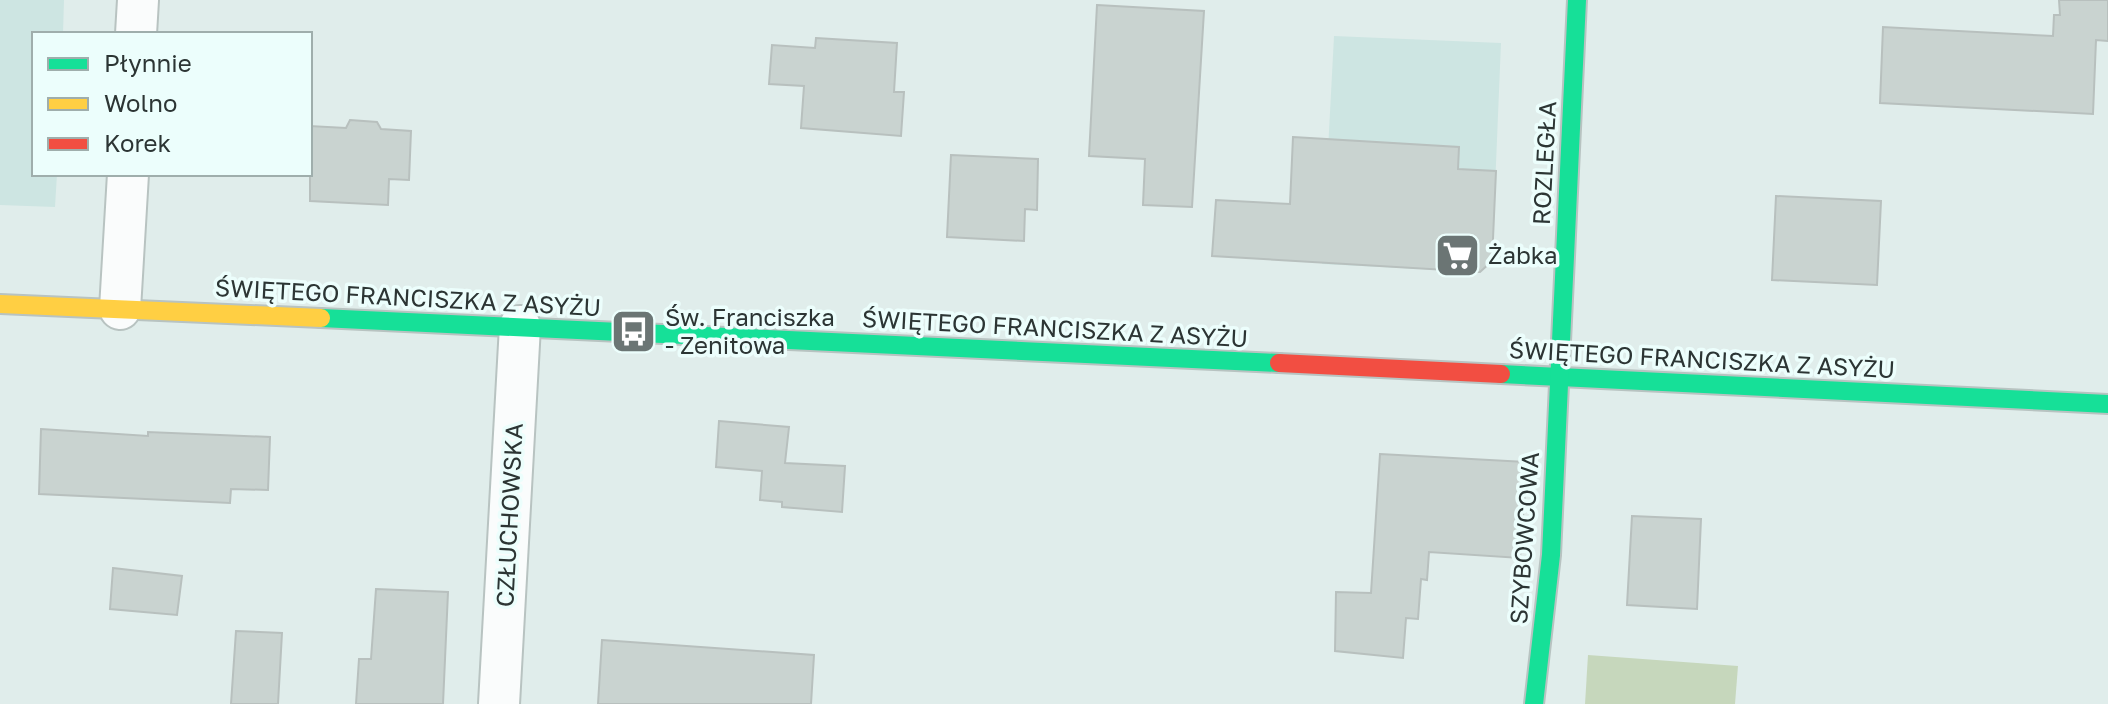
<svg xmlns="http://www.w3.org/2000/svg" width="2108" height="704" font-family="'Golos Text',sans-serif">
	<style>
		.built { fill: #cde5e2 }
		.green { fill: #c6d7bc }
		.building { fill: #c9d3d0; stroke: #b8c0be; stroke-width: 2 }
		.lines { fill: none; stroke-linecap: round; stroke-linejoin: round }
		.street-casing { stroke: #b8c3c1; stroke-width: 44 }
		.fast-casing { stroke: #b8c3c1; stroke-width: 22 }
		.slow-casing { stroke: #b8c3c1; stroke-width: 22 }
		.jam-casing { stroke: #b8c3c1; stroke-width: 22 }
		.street { stroke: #fafcfc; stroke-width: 40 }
		.fast { stroke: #16e098; stroke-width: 18 }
		.slow { stroke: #ffcf43; stroke-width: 18 }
		.jam { stroke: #f24e42; stroke-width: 18 }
		.labels { text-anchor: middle; stroke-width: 7; stroke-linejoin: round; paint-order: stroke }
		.street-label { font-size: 24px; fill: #2c3534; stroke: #ecfefc }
		.poi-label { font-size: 24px; fill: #2c3534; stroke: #ecfefc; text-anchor: start }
	</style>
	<rect width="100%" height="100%" fill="#e0edeb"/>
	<g class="built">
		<path d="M 0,0 L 64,0 L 63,34 L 34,34 L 34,174 L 57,174 L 55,207 L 0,205 Z"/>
		<path d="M 1334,36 L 1501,43 L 1492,261 L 1480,272 L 1322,264 Z"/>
	</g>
	<path class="green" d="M 1588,655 L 1738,666 L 1735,704 L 1585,704 Z"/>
	<g class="building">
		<path d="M 2059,0 L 2108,0 L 2108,41 L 2096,40 L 2093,114 L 1880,103 L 1883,27 L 2053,36 L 2054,15 L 2060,15 Z"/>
		<path d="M 1097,5 L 1204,11 L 1192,207 L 1143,205 L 1145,159 L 1089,156 Z"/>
		<path d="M 816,38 L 897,43 L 894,92 L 904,92 L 901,136 L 801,128 L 804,86 L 769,84 L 772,45 L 815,48 Z"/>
		<path d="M 350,120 L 377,122 L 381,129 L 411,131 L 409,180 L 389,179 L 388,205 L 310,201 L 310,126 L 346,128 Z"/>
		<path d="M 1293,137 L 1459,147 L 1458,169 L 1496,171 L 1492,261 L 1480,272 L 1212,256 L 1216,200 L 1290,204 Z"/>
		<path d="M 951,155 L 1038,159 L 1037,210 L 1025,209 L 1024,241 L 947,237 Z"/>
		<path d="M 1776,196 L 1881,201 L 1877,285 L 1772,280 Z"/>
		<path d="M 719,421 L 789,427 L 785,463 L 845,466 L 842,512 L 782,507 L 782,502 L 760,500 L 762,471 L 716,467 Z"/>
		<path d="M 41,429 L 148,436 L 148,432 L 270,437 L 268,490 L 231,489 L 230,503 L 39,494 Z"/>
		<path d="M 1380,454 L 1527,462 L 1520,558 L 1429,552 L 1427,580 L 1421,579 L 1418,619 L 1406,618 L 1403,658 L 1335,651 L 1336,592 L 1371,593 Z"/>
		<path d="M 1632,516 L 1701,519 L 1697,609 L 1627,605 Z"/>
		<path d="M 113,568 L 182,576 L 177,615 L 110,609 Z"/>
		<path d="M 376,589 L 448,592 L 443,704 L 356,704 L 359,659 L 371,659 Z"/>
		<path d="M 236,631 L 282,633 L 278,704 L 231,704 Z"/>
		<path d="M 602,640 L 814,655 L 811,704 L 598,704 Z"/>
	</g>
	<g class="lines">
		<defs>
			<g id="street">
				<path d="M 136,34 L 138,0"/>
				<path d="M 120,309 L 128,174"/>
				<path d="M 499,704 L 520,326"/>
			</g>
			<g id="fast">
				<path d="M 321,318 L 1279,363"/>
				<path d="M 1501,374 L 2108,404"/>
				<path d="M 1534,704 L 1551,555 L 1577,0"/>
			</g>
			<path id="slow" d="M 0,304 L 321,318"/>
			<path id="jam" d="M 1279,363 L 1501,374"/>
		</defs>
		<use href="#street" class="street-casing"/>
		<use href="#fast" class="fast-casing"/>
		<use href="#slow" class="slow-casing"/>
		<use href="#jam" class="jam-casing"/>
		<use href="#street" class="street"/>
		<use href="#fast" class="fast"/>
		<use href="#slow" class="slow"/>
		<use href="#jam" class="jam"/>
	</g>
	<defs>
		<symbol id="supermarket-square" viewBox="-11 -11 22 22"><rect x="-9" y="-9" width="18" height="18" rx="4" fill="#6b7574" stroke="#ecfefc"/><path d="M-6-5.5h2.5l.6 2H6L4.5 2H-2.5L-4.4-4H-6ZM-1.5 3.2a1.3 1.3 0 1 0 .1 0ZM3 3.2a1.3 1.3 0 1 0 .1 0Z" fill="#fff"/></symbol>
		<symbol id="bus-square" viewBox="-11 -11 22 22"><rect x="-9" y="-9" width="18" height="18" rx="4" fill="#6b7574" stroke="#ecfefc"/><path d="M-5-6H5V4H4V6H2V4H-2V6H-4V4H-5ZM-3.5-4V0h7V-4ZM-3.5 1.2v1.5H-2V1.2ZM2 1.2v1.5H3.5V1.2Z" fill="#fff"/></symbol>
	</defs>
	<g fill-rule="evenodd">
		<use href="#supermarket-square" x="1432" y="230" width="51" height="51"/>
		<use href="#bus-square" x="608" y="306" width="51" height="51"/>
	</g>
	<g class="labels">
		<g class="street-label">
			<text transform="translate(1545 163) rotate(-87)" y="8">ROZLEGŁA</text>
			<text transform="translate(408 298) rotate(3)" y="8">ŚWIĘTEGO FRANCISZKA Z ASYŻU</text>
			<text transform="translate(1055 329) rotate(3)" y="8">ŚWIĘTEGO FRANCISZKA Z ASYŻU</text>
			<text transform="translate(1702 360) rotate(3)" y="8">ŚWIĘTEGO FRANCISZKA Z ASYŻU</text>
			<text transform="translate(510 515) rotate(-87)" y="8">CZŁUCHOWSKA</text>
			<text transform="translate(1525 538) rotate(-86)" y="8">SZYBOWCOWA</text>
		</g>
		<g class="poi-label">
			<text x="1488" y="264">Żabka</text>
			<text x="665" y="326">Św. Franciszka<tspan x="665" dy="28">- Zenitowa</tspan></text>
		</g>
	</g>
	<rect x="32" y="32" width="280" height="144" fill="#ecfefc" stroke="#9faeac" stroke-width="2"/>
	<rect x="48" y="58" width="40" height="12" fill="#16e098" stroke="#9faeac" stroke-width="2"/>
	<text x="104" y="72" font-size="24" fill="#2c3534">Płynnie</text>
	<rect x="48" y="98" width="40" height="12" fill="#ffcf43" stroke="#9faeac" stroke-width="2"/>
	<text x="104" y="112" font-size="24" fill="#2c3534">Wolno</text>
	<rect x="48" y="138" width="40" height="12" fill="#f24e42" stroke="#9faeac" stroke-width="2"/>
	<text x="104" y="152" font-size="24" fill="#2c3534">Korek</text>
</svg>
